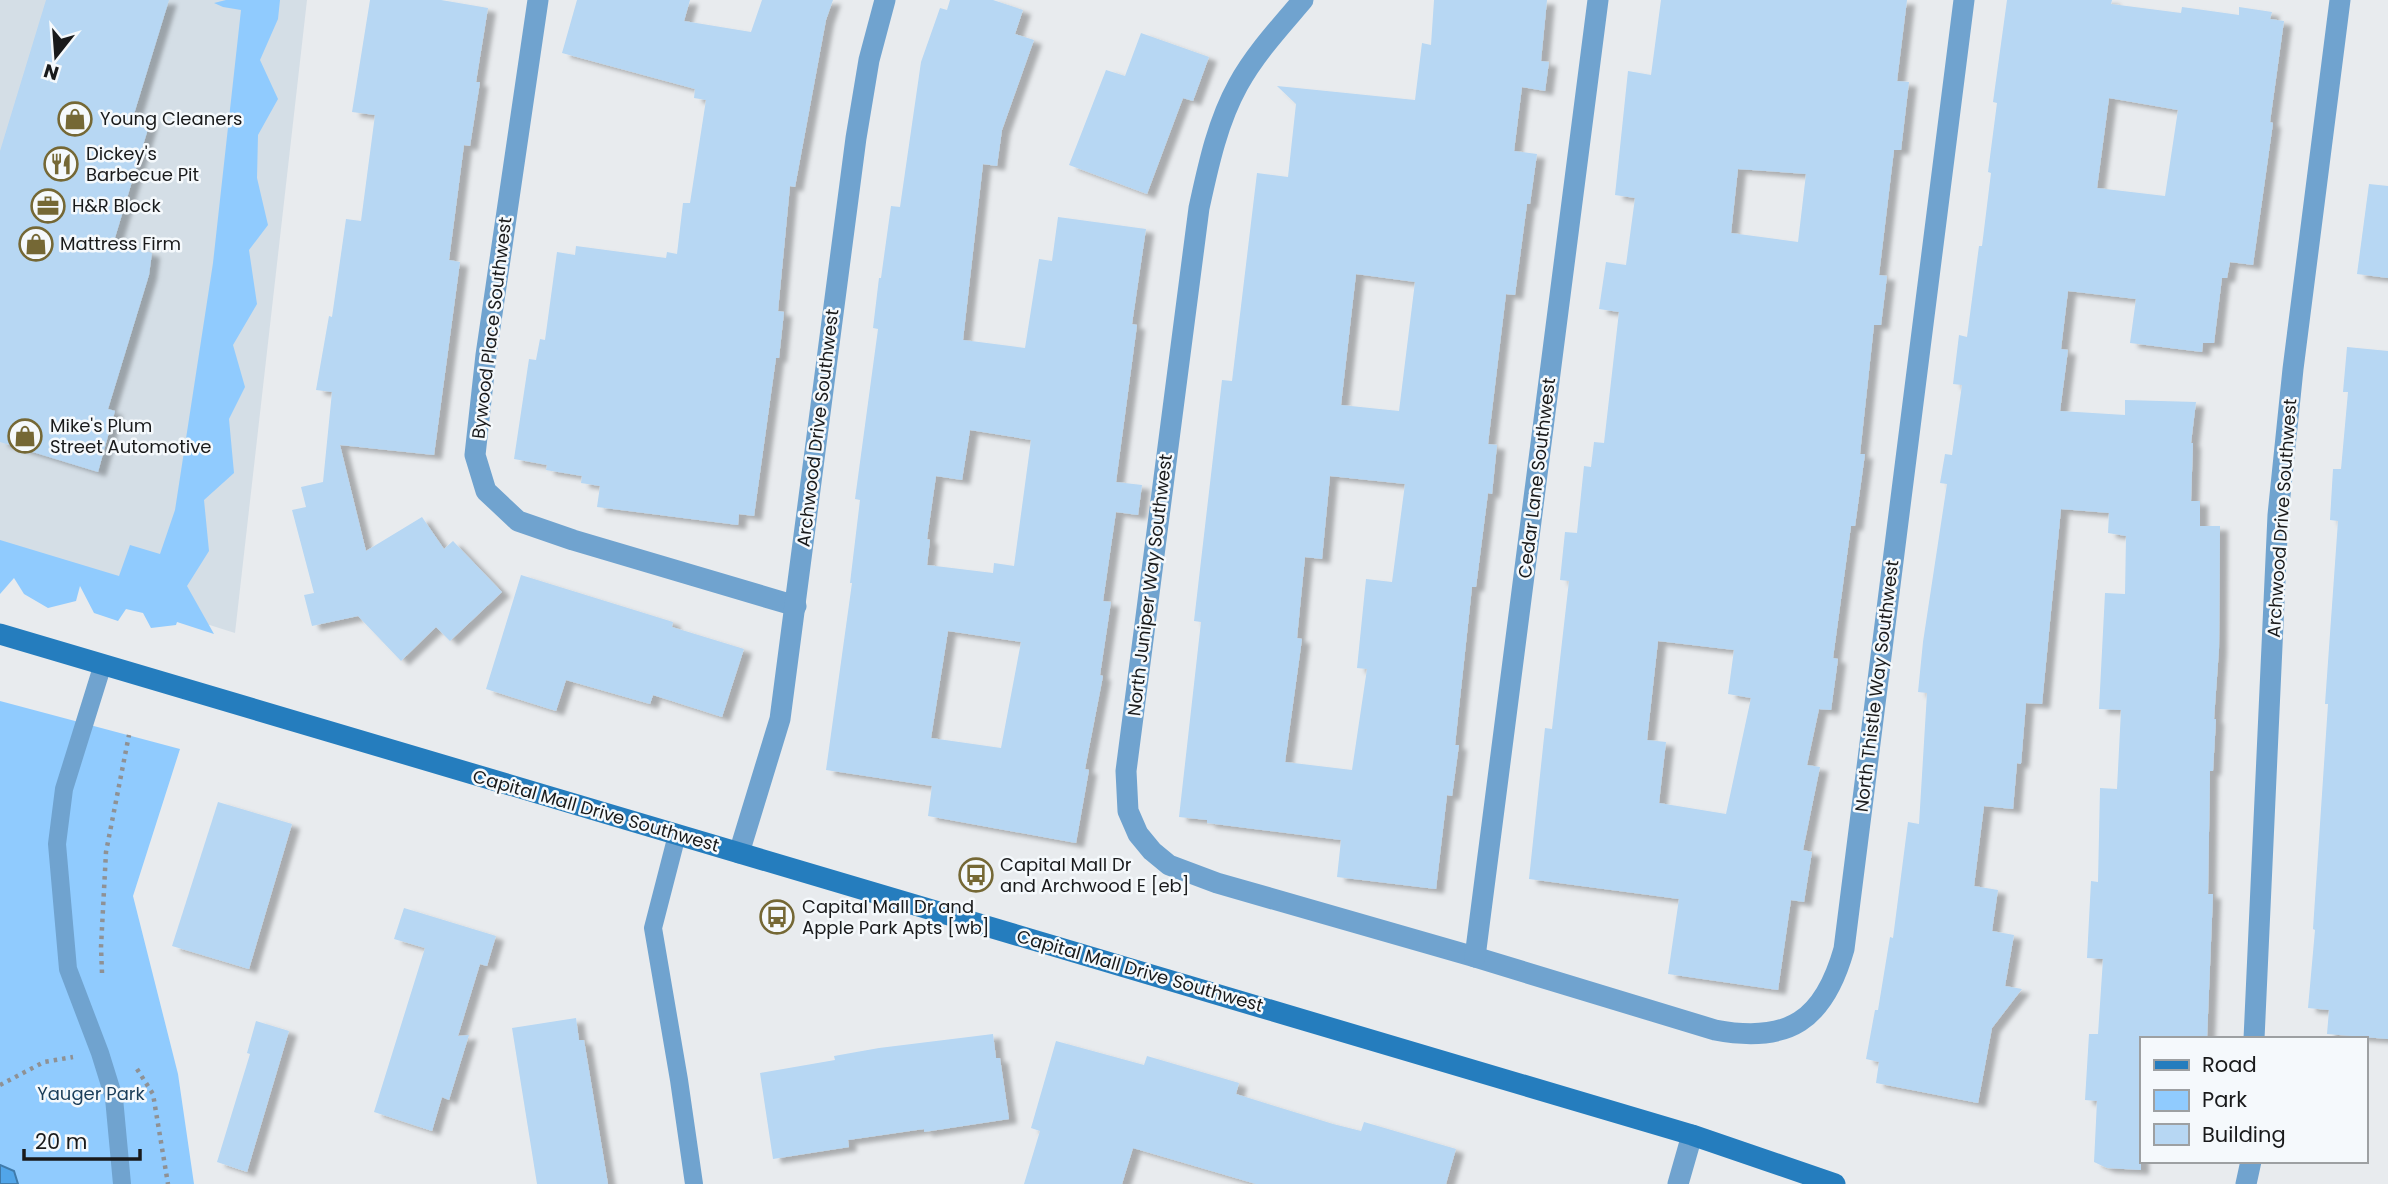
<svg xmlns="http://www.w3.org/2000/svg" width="2388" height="1184" font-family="Poppins,sans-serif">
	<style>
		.built { fill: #d4dee6 }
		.green { fill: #90cbfe }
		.water { fill: #51a5e9; stroke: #407bab; stroke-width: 2 }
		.building { fill: #b7d7f3; fill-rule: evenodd; filter: url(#shadow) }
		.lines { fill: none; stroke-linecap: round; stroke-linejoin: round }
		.path { stroke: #8f9194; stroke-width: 4.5; stroke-dasharray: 3.5 5; stroke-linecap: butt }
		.lane { stroke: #70a3cf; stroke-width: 18 }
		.street { stroke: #70a3cf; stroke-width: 21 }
		.secondary { stroke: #257dbe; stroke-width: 21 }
		.labels { text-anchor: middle; stroke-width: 5; stroke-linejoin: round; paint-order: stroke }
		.poi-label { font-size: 18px; fill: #191a1b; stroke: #f5f9fc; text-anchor: start }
		.street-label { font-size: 18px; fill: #191a1b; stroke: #f5f9fc }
		.park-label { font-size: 18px; fill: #1a3d59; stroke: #f5f9fc }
	</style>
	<defs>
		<filter id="shadow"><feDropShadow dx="8" dy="4.5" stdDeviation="2" flood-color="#0004"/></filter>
	</defs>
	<rect width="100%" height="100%" fill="#e8ebee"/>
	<path class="built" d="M 0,0 L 307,0 L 235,633 L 0,559 Z"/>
	<g class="green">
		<path d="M 226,0 L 280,0 L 278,19 L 260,60 L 278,99 L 258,135 L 257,178 L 268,225 L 249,250 L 257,304 L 233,345 L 245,387 L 229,419 L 234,473 L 204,500 L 209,551 L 187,586 L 214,634 L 177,622 L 176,625 L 151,628 L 143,613 L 126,609 L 118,621 L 94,613 L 80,586 L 76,601 L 48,608 L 24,594 L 14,578 L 0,594 L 0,540 L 119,576 L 130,545 L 160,554 L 175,510 L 213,263 L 241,10 L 223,7 L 214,3 Z"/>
		<path d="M 0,701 L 180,749 L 133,896 L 178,1074 L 194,1184 L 0,1184 Z"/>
	</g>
	<path class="water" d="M 0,1165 L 14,1171 L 18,1184 L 0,1184 Z"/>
	<g class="building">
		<path d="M 46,0 L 169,0 L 134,114 L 151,119 L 114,241 L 152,253 L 149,275 L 108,409 L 115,411 L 98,472 L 0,442 L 0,151 Z"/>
		<path d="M 370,0 L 441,0 L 488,8 L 476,82 L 480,82 L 470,146 L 464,145 L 449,260 L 460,262 L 434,455 L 340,445 L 366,551 L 422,517 L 444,549 L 453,541 L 502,592 L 450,641 L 436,627 L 401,661 L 358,616 L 312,626 L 304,595 L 314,593 L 292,510 L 306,507 L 301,487 L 323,482 L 332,392 L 316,390 L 329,316 L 332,317 L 346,219 L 361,221 L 375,115 L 352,112 Z"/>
		<path d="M 577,0 L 690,0 L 684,21 L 751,32 L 762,0 L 833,0 L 826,20 L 795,187 L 790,186 L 778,311 L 784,312 L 779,358 L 776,358 L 754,516 L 739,514 L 738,525 L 597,507 L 600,486 L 581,483 L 582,476 L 546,470 L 547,465 L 514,459 L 529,359 L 536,360 L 540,339 L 545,340 L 557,252 L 575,255 L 576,246 L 666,258 L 667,252 L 677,254 L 683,203 L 690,203 L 706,100 L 694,98 L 695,89 L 562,53 Z"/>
		<path d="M 950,0 L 993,0 L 1023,10 L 1015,34 L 1034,40 L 1002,130 L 997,166 L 983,164 L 963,340 L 1025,348 L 1039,259 L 1052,261 L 1058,217 L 1146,229 L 1132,324 L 1137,325 L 1116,482 L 1142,485 L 1138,515 L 1116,512 L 1103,601 L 1111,602 L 1100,675 L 1103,676 L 1085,769 L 1089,770 L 1076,843 L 928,816 L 932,786 L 826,770 L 852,583 L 850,583 L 860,500 L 855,499 L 878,329 L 873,328 L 879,278 L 881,278 L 891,206 L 900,207 L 921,62 L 940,8 L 947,10 ZM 970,430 L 1031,440 L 1014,566 L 994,563 L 993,573 L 927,565 L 930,540 L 927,539 L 936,476 L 962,480 ZM 948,631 L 1021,642 L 1001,748 L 931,738 Z"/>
		<path d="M 1434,0 L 1547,0 L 1541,61 L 1549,62 L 1545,91 L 1522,87 L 1514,151 L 1537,154 L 1530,204 L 1527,204 L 1515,295 L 1506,294 L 1488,444 L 1497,445 L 1492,494 L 1488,493 L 1476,587 L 1472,587 L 1455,745 L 1459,745 L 1452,796 L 1447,795 L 1436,889 L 1337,877 L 1341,840 L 1207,823 L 1207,820 L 1179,817 L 1201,622 L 1194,621 L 1222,380 L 1232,381 L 1257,173 L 1288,177 L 1296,104 L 1277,86 L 1415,100 L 1422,43 L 1431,45 ZM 1356,274 L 1415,282 L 1399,411 L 1341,405 ZM 1330,476 L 1405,484 L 1392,582 L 1366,579 L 1357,668 L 1367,669 L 1352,770 L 1285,762 L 1302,639 L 1297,638 L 1305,557 L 1322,559 Z"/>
		<path d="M 1661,0 L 1907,0 L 1897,81 L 1909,82 L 1901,150 L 1894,150 L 1879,275 L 1887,276 L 1881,325 L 1874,325 L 1860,454 L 1865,454 L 1855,526 L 1851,526 L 1833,658 L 1838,659 L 1831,710 L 1819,709 L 1807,765 L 1820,767 L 1803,850 L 1812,852 L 1804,902 L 1791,900 L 1778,990 L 1668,974 L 1679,899 L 1529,879 L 1545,728 L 1552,729 L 1569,581 L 1560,580 L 1565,532 L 1577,533 L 1584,466 L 1591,467 L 1594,442 L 1604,443 L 1619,312 L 1599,309 L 1606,262 L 1626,265 L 1635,198 L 1615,195 L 1628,71 L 1651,75 ZM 1738,169 L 1806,174 L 1798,242 L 1731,233 ZM 1658,641 L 1734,650 L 1728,694 L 1751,698 L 1726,814 L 1659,803 L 1666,742 L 1647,740 Z"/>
		<path d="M 2007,0 L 2112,0 L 2111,4 L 2181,13 L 2182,7 L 2239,15 L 2239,7 L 2272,12 L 2270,19 L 2284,21 L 2270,122 L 2273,123 L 2253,265 L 2230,262 L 2227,278 L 2222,278 L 2214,343 L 2203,343 L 2202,352 L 2130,343 L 2136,299 L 2068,291 L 2061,349 L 2068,350 L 2060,411 L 2125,415 L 2125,400 L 2196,402 L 2191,443 L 2193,443 L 2191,501 L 2200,501 L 2200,526 L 2220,526 L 2219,649 L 2214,719 L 2216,719 L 2213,771 L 2210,771 L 2208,894 L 2213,894 L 2207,1039 L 2141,1039 L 2141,1170 L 2107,1168 L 2094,1162 L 2097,1101 L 2085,1100 L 2089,1034 L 2098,1034 L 2103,959 L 2087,958 L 2091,881 L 2098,882 L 2100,788 L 2117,789 L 2121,710 L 2099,709 L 2105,593 L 2125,594 L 2126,536 L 2108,533 L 2109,513 L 2061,509 L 2042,704 L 2026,703 L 2021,764 L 2017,763 L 2013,809 L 1984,806 L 1974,886 L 1998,890 L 1992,931 L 2014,935 L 2005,986 L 2022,989 L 1992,1028 L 1978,1103 L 1876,1083 L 1879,1062 L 1866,1059 L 1875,1010 L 1878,1010 L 1890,937 L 1893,938 L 1908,822 L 1919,824 L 1927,693 L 1918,692 L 1923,642 L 1947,484 L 1940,483 L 1945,454 L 1952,455 L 1962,385 L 1953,384 L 1959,335 L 1967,337 L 1979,246 L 1982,246 L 1991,173 L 1988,172 L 1997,103 L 1993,102 ZM 2109,98 L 2178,110 L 2165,196 L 2097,188 Z"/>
		<path d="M 1141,33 L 1209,57 L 1193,101 L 1183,98 L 1147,194 L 1069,165 L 1106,70 L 1125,76 Z"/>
		<path d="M 2369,184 L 2388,186 L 2388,278 L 2357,274 Z"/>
		<path d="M 2347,347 L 2388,351 L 2388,1039 L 2327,1034 L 2329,1010 L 2308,1008 L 2315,930 L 2313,929 L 2328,704 L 2325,704 L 2338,521 L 2330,520 L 2333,469 L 2341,469 L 2348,392 L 2343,392 Z"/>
		<path d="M 521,575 L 673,622 L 672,627 L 744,649 L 722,717 L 653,695 L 650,704 L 566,680 L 556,711 L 486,689 Z"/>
		<path d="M 218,802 L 292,824 L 249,969 L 172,946 Z"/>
		<path d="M 404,908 L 496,936 L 487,966 L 480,964 L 458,1036 L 469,1035 L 449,1100 L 442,1097 L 432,1131 L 374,1112 L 425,948 L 394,939 Z"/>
		<path d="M 576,1018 L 579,1040 L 584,1040 L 608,1184 L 537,1184 L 512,1028 Z"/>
		<path d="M 256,1021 L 289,1031 L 247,1172 L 217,1162 L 250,1054 L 247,1053 Z"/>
		<path d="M 993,1034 L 996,1058 L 1000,1058 L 1009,1119 L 924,1132 L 924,1129 L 848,1140 L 849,1147 L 773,1159 L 760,1073 L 835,1060 L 834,1056 L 879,1048 Z"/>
		<path d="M 1056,1041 L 1144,1065 L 1147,1056 L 1239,1083 L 1236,1094 L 1333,1124 L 1361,1131 L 1364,1122 L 1456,1149 L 1446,1184 L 1256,1184 L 1133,1148 L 1122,1184 L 1024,1184 L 1040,1131 L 1031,1128 Z"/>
	</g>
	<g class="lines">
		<g class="path">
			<path d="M 102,973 L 101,947 L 106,852 L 129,735"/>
			<path d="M 137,1069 L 153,1094 L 168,1184"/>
			<path d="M 0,1085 L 44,1062 L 73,1057"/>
		</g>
		<g class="lane">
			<path d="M 103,664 L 64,789 L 57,844 L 68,969 L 100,1053 L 114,1098 L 122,1184"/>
			<path d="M 677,835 L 653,928 L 679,1080 L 694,1184"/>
		</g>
		<g class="street">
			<path d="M 538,0 L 486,355 L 475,455 L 486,491 L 518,521 L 573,540 L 796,606"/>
			<path d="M 1303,0 C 1280,27 1255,54 1238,85 C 1217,123 1208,167 1199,208 L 1126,771 L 1128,811 L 1138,834 L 1152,851 L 1169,865 L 1217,883 L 1475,957 L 1715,1030 C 1789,1044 1824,1020 1844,949 L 1964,0"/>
			<path d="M 739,853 L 780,719 L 856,138 L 869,60 L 885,0"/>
			<path d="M 1475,957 L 1598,0"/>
			<path d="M 2254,1039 L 2278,515 L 2293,369 L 2340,0"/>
			<path d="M 1678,1184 L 1692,1135"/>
			<path d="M 2246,1184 L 2251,1161"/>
		</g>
		<path class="secondary" d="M 0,634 L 1692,1135 L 1835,1184"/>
	</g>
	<defs>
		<symbol id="shop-ring" viewBox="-11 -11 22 22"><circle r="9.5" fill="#f5f9fc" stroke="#756835" stroke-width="1.5"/><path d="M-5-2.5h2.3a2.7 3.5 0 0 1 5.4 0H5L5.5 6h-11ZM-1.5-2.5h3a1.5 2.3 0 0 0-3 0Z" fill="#756835"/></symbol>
		<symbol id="restaurant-ring" viewBox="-11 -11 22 22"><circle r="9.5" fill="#f5f9fc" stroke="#756835" stroke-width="1.5"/><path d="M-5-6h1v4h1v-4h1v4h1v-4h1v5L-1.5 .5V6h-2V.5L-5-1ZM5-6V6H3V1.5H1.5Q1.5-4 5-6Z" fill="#756835"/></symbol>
		<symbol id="office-ring" viewBox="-11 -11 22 22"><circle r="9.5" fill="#f5f9fc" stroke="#756835" stroke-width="1.5"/><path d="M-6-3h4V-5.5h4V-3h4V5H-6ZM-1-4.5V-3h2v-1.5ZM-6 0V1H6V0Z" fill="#756835"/></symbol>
		<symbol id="bus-ring" viewBox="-11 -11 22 22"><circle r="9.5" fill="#f5f9fc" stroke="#756835" stroke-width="1.5"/><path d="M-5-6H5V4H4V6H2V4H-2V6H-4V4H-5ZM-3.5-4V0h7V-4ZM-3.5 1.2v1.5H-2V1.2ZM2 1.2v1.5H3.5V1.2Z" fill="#756835"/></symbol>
	</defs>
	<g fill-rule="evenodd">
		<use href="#shop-ring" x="56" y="100" width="38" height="38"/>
		<use href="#restaurant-ring" x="42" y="145" width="38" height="38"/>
		<use href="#office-ring" x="29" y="187" width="38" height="38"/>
		<use href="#shop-ring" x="17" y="225" width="38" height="38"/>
		<use href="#shop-ring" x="6" y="417" width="38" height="38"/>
		<use href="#bus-ring" x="957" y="856" width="38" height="38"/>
		<use href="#bus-ring" x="758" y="898" width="38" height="38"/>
	</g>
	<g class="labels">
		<g class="poi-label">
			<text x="100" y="125">Young Cleaners</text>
			<text x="86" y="160">Dickey's<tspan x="86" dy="21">Barbecue Pit</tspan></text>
			<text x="72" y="212">H&amp;R Block</text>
			<text x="60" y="250">Mattress Firm</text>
			<text x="50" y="432">Mike's Plum<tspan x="50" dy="21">Street Automotive</tspan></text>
			<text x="1000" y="871">Capital Mall Dr<tspan x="1000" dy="21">and Archwood E [eb]</tspan></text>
			<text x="802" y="913">Capital Mall Dr and<tspan x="802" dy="21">Apple Park Apts [wb]</tspan></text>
		</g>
		<g class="street-label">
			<text transform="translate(492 328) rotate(-83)" y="6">Bywood Place Southwest</text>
			<text transform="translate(818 428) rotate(-83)" y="6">Archwood Drive Southwest</text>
			<text transform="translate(1537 478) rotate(-83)" y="6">Cedar Lane Southwest</text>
			<text transform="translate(2282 518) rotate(-86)" y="6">Archwood Drive Southwest</text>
			<text transform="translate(1150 585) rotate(-83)" y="6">North Juniper Way Southwest</text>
			<text transform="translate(1877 686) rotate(-83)" y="6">North Thistle Way Southwest</text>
			<text transform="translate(596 811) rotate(16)" y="6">Capital Mall Drive Southwest</text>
			<text transform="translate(1140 971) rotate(16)" y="6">Capital Mall Drive Southwest</text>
		</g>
		<g class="park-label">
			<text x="91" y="1100">Yauger Park</text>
		</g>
	</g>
	<rect x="2140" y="1037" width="228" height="126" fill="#f5f9fc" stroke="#9da0a2" stroke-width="2"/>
	<rect x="2154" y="1060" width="35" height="10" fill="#257dbe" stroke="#9da0a2" stroke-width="2"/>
	<text x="2202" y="1072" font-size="21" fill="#191a1b">Road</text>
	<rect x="2154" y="1090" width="35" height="21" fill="#90cbfe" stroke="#9da0a2" stroke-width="2"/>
	<text x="2202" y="1107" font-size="21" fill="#191a1b">Park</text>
	<rect x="2154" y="1124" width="35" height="21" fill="#b7d7f3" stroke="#9da0a2" stroke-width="2"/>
	<text x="2202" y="1142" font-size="21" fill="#191a1b">Building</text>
	<g transform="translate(56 56) rotate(197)" stroke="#f5f9fc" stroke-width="5" paint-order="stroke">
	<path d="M0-5L12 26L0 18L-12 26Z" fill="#191a1b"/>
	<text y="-10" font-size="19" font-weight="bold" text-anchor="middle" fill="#191a1b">N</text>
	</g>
	<path d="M24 1149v10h116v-10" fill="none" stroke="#191a1b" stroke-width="3.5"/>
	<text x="35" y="1149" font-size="21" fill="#191a1b" stroke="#f5f9fc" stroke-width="5" paint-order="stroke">20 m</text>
</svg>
